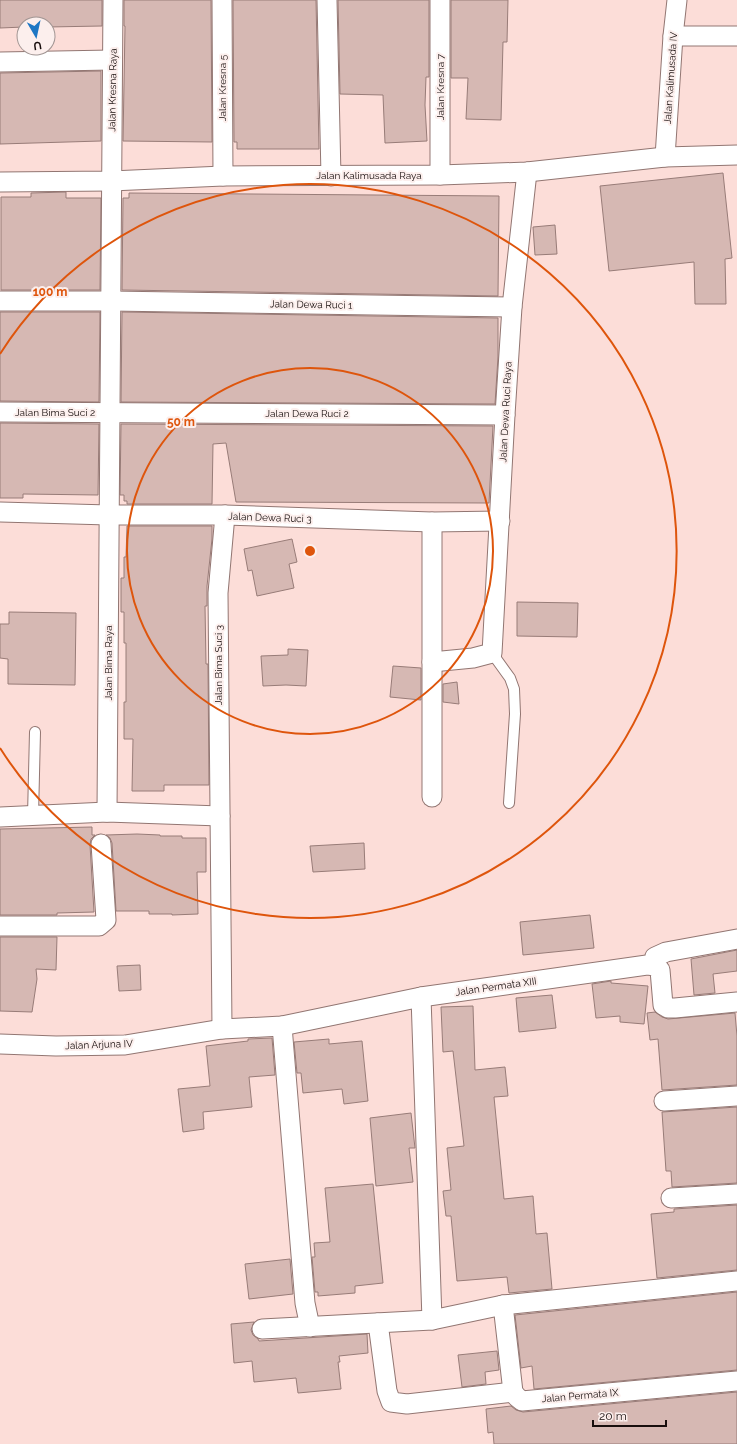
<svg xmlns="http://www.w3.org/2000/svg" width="737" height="1444" font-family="Raleway,sans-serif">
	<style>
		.building { fill: #d6b8b3; stroke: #987c78 }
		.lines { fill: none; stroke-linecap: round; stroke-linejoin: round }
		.service-casing { stroke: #927672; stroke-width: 12 }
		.minor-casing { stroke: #927672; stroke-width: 21 }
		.service { stroke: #fff; stroke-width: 10 }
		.minor { stroke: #fff; stroke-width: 19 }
		.ring { fill: none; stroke: #de550c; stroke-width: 2 }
		.labels { text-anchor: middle; stroke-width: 4; stroke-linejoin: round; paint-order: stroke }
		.street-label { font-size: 10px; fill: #180e0d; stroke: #fcefed }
		.centre { fill: #de550c; stroke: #fcefed; stroke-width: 2 }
		.ring-label { font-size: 12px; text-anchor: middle; font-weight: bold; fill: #de550c; stroke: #fcefed; stroke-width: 4; stroke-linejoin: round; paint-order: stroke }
	</style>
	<rect width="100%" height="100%" fill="#fcddd8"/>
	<g class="building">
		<path d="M 0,0 L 102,0 L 102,26 L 48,27 L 48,24 L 24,24 L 24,27 L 0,28 Z"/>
		<path d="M 124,0 L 211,0 L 212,142 L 123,141 L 125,26 L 124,26 Z"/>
		<path d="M 233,0 L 316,0 L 319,149 L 237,149 L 237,142 L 234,142 Z"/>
		<path d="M 338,0 L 429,0 L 429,77 L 426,77 L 425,105 L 427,141 L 385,143 L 383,95 L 340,94 Z"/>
		<path d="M 451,0 L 508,0 L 507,42 L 503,42 L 501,120 L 466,119 L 468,78 L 451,78 Z"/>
		<path d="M 101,71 L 101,141 L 0,144 L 0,73 Z"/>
		<path d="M 723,173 L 732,258 L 725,259 L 726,304 L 695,304 L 694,262 L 609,271 L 600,186 Z"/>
		<path d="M 66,192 L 66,198 L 101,198 L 100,290 L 1,290 L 1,197 L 31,197 L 31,193 Z"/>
		<path d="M 129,193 L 499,196 L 498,296 L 122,290 L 123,198 L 129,198 Z"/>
		<path d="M 555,225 L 557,254 L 535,255 L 533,227 Z"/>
		<path d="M 0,312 L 100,312 L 99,402 L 0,401 Z"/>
		<path d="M 122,312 L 498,318 L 498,357 L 495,404 L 121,402 Z"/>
		<path d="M 0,423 L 99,424 L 98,495 L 23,494 L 23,498 L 0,498 Z"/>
		<path d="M 121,424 L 493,426 L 489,503 L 236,502 L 226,443 L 213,444 L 212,504 L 127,504 L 127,501 L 124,501 L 124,495 L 120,495 Z"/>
		<path d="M 127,526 L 212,526 L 212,539 L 207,586 L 207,606 L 205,606 L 206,664 L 208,664 L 209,785 L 164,785 L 164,791 L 132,791 L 133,739 L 124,739 L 124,702 L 126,702 L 126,643 L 124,643 L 124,612 L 121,612 L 121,578 L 124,578 L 124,557 L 126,557 Z"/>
		<path d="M 292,539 L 297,562 L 289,564 L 294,588 L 257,596 L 252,570 L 248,571 L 244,549 Z"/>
		<path d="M 517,602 L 578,603 L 577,637 L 517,636 Z"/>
		<path d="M 9,612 L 76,613 L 75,685 L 8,684 L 8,659 L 0,658 L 0,624 L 9,624 Z"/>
		<path d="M 288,649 L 308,650 L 306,686 L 286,685 L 263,686 L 261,656 L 288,655 Z"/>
		<path d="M 393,666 L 421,668 L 421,700 L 390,697 Z"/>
		<path d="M 457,682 L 459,704 L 443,702 L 443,684 Z"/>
		<path d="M 92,827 L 92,835 L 95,835 L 91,839 L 90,845 L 94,912 L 57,913 L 57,915 L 0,915 L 0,829 Z"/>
		<path d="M 137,834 L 160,835 L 160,836 L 182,836 L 182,838 L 206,838 L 206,872 L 197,872 L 198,914 L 172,915 L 172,914 L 149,914 L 149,911 L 116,911 L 112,843 L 110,838 L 106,835 Z"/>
		<path d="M 364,843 L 365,869 L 313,872 L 310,846 Z"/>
		<path d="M 590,915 L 594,948 L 523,955 L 520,922 Z"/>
		<path d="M 0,937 L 57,937 L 56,970 L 36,969 L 37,979 L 32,1012 L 0,1011 Z"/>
		<path d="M 737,950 L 737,971 L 713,974 L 715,993 L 694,995 L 691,959 Z"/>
		<path d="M 140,965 L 141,990 L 119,991 L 117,966 Z"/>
		<path d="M 611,981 L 611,983 L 648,986 L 644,1024 L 620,1022 L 620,1016 L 596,1018 L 592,984 Z"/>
		<path d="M 552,995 L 556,1028 L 519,1032 L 516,998 Z"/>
		<path d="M 473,1006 L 475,1070 L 505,1067 L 508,1096 L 494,1097 L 504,1199 L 533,1196 L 536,1234 L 547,1233 L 552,1289 L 509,1293 L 507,1277 L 457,1281 L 451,1216 L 446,1216 L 443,1191 L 451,1190 L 447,1148 L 464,1146 L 453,1051 L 443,1052 L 441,1007 Z"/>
		<path d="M 655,1012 L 662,1017 L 668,1019 L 735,1013 L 737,1036 L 737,1085 L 662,1090 L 658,1039 L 650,1040 L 647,1013 Z"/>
		<path d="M 272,1038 L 275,1075 L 249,1077 L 252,1107 L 203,1112 L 204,1129 L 183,1132 L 178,1089 L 210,1086 L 206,1046 L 248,1041 L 248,1039 Z"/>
		<path d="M 329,1039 L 329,1044 L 362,1041 L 368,1101 L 344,1104 L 342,1089 L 303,1093 L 301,1073 L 297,1073 L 294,1042 Z"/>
		<path d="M 737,1107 L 737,1183 L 672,1187 L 671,1171 L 666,1171 L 662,1112 Z"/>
		<path d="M 411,1113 L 415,1148 L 409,1148 L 413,1182 L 376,1186 L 370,1118 Z"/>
		<path d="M 373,1184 L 383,1283 L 355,1286 L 355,1293 L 318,1296 L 318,1292 L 315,1292 L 312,1257 L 315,1257 L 314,1243 L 330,1242 L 325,1188 Z"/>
		<path d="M 737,1205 L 737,1270 L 657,1278 L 651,1214 L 674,1212 L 674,1209 Z"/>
		<path d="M 290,1259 L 293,1294 L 249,1299 L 245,1264 Z"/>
		<path d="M 737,1292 L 737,1370 L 534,1389 L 532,1366 L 521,1368 L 515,1315 Z"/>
		<path d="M 254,1322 L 251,1330 L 253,1335 L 258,1339 L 259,1341 L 367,1334 L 368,1353 L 339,1356 L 340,1362 L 338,1362 L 341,1389 L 298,1393 L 296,1378 L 254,1382 L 252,1361 L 234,1363 L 231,1324 Z"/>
		<path d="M 497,1351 L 499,1370 L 485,1372 L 486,1384 L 462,1387 L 458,1355 Z"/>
		<path d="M 737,1392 L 737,1444 L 494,1444 L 493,1432 L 488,1433 L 486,1409 L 511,1406 L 516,1410 L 523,1412 Z"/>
	</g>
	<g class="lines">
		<defs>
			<g id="service">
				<path d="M 492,653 L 510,678 L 514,689 L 515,714 L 509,803"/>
				<path d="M 33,816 L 35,732"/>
			</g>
			<g id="minor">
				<path d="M 222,0 L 223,176"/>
				<path d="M 327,0 L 331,176"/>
				<path d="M 673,36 L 737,36"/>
				<path d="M 0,62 L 112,60"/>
				<path d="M 665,157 L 673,36 L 677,0"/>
				<path d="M 440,175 L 440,0"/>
				<path d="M 0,182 L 111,181 L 223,176 L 440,175 L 527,172 L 665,157 L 737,155"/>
				<path d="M 0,301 L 111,301 L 512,307"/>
				<path d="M 0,412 L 505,415"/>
				<path d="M 0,512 L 109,515 L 225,515 L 432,522 L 500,521"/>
				<path d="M 432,662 L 473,658 L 492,653 L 505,415 L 512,307 L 527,172"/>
				<path d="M 432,797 L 432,522"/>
				<path d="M 107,812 L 113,0"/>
				<path d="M 0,817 L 107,812 L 220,816"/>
				<path d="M 0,926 L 99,926 L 106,920 L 101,844"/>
				<path d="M 656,966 L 655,957 L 666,952 L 737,939"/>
				<path d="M 421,997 L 432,1320"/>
				<path d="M 282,1026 L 305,1303 L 310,1327"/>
				<path d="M 222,1029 L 218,593 L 225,515"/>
				<path d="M 0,1044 L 56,1046 L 125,1045 L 222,1029 L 282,1026 L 421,997 L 647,965 L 656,966 L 660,970 L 663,1005 L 668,1008 L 675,1008 L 737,1002"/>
				<path d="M 664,1101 L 737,1096"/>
				<path d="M 671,1198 L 737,1194"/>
				<path d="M 503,1305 L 513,1392 L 517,1397 L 522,1401 L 737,1381"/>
				<path d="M 378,1323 L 387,1391 L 391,1402 L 407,1404 L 513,1392"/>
				<path d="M 262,1329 L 432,1320 L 503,1305 L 737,1281"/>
			</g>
		</defs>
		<use href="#service" class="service-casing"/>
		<use href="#minor" class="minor-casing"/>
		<use href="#service" class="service"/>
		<use href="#minor" class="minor"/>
	</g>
	<g class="ring">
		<circle cx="310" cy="551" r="183"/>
		<path d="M0 354A367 367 0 1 1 0 748"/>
	</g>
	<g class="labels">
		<g class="street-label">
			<text transform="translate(670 78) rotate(-86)" y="4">Jalan Kalimusada IV</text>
			<text transform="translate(440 87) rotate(-90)" y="4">Jalan Kresna 7</text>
			<text transform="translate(222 88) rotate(-90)" y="4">Jalan Kresna 5</text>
			<text transform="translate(112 90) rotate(-89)" y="4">Jalan Kresna Raya</text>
			<text x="369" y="179">Jalan Kalimusada Raya</text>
			<text transform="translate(311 304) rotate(1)" y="4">Jalan Dewa Ruci 1</text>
			<text x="55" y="416">Jalan Bima Suci 2</text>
			<text transform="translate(505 412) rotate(-87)" y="4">Jalan Dewa Ruci Raya</text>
			<text x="307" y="417">Jalan Dewa Ruci 2</text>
			<text transform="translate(270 517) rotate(2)" y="4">Jalan Dewa Ruci 3</text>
			<text transform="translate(108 663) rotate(-90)" y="4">Jalan Bima Raya</text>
			<text transform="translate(218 665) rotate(-90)" y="4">Jalan Bima Suci 3</text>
			<text transform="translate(496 986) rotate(-8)" y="4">Jalan Permata XIII</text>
			<text transform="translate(99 1044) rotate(-2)" y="4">Jalan Arjuna IV</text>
			<text transform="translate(580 1395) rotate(-5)" y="4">Jalan Permata IX</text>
		</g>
	</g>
	<circle cx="310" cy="551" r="6" class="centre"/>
	<g class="ring-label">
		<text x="50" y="296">100 m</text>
		<text x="181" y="426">50 m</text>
	</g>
	<g transform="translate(36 36) rotate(171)"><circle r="19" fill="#fcefed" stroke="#a19593"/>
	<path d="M0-3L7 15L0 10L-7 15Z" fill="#1e77c4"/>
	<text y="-6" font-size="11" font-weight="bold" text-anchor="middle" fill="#180e0d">U</text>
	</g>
	<path d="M593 1420v6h73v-6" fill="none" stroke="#180e0d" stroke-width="2"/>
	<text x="599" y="1420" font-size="12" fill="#180e0d" stroke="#fcefed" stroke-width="3" paint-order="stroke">20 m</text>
</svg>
